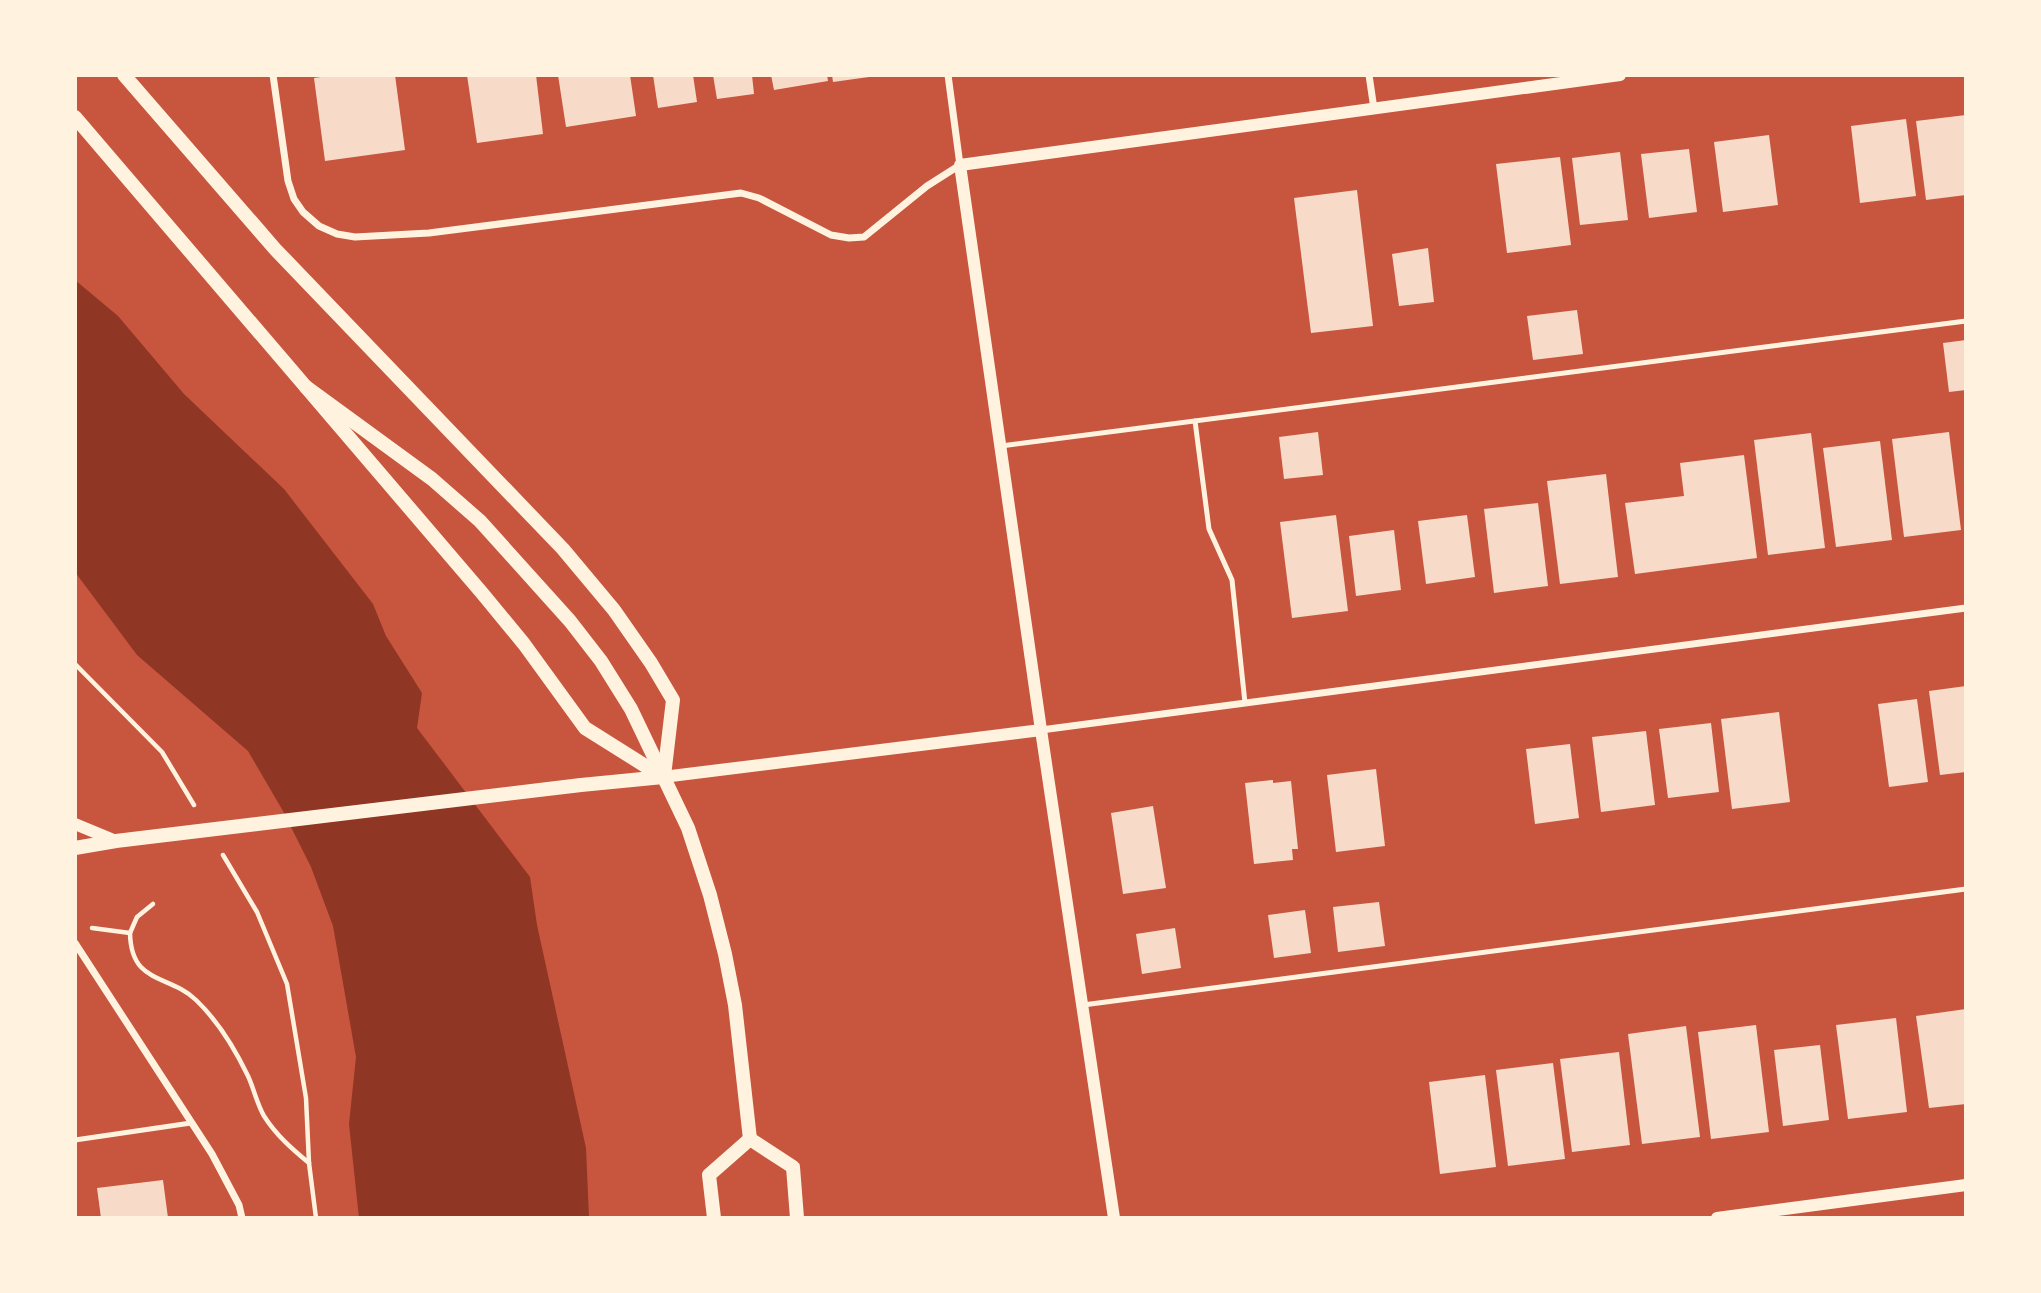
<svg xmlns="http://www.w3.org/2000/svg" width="2041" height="1293" font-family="'Exo 2',sans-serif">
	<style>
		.water { fill: #8f3625 }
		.building { fill: #f7dbc8 }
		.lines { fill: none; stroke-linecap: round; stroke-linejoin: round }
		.path { stroke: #fff3e0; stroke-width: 4.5 }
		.service { stroke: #fff3e0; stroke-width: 5 }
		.minor { stroke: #fff3e0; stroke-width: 7 }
		.tertiary { stroke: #fff3e0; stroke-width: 12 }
		.secondary { stroke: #fff3e0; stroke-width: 14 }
	</style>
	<rect width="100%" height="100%" fill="#c8553d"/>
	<path class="water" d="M 75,280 L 118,316 L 184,394 L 284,489 L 373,604 L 386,636 L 422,693 L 417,728 L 530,877 L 537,925 L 586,1148 L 589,1218 L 359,1218 L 349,1124 L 356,1057 L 333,926 L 311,867 L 283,811 L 248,751 L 137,655 L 75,572 Z"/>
	<g class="building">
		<path d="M 335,75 L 395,75 L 405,150 L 325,161 L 314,78 Z"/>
		<path d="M 467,75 L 536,75 L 543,134 L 477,143 Z"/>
		<path d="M 558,75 L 630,75 L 636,116 L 566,127 Z"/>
		<path d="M 653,75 L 693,75 L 697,102 L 658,108 Z"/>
		<path d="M 713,75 L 752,75 L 754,94 L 717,99 Z"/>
		<path d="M 771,75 L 827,75 L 828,81 L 774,90 Z"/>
		<path d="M 832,75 L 869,75 L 869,77 L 833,82 Z"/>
		<path d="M 1966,115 L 1966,195 L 1926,200 L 1916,121 Z"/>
		<path d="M 1906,119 L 1916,196 L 1860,203 L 1851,126 Z"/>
		<path d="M 1769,135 L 1778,205 L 1723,212 L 1714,142 Z"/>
		<path d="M 1689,149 L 1697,212 L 1649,218 L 1641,154 Z"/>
		<path d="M 1620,152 L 1628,220 L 1580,225 L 1572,158 Z"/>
		<path d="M 1560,157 L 1571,245 L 1507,253 L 1496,164 Z"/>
		<path d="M 1357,190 L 1373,326 L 1311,333 L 1294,198 Z"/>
		<path d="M 1428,248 L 1434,302 L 1399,306 L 1392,254 Z"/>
		<path d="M 1577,310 L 1583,354 L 1533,360 L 1527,316 Z"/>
		<path d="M 1966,340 L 1966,390 L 1949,392 L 1943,343 Z"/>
		<path d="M 1318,432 L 1323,475 L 1284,479 L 1279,437 Z"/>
		<path d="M 1949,432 L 1961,530 L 1904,537 L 1892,439 Z"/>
		<path d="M 1811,433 L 1825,548 L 1768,555 L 1754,440 Z"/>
		<path d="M 1880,441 L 1892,540 L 1836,547 L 1823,448 Z"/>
		<path d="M 1744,455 L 1757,558 L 1635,574 L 1625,503 L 1684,496 L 1680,463 Z"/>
		<path d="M 1606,474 L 1618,577 L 1560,584 L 1547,481 Z"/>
		<path d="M 1538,503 L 1548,586 L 1494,593 L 1484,509 Z"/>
		<path d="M 1336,515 L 1348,611 L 1292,618 L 1280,522 Z"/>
		<path d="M 1467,515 L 1475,577 L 1426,584 L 1418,521 Z"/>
		<path d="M 1394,530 L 1401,590 L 1356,596 L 1349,536 Z"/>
		<path d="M 1966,686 L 1966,772 L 1940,775 L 1929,691 Z"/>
		<path d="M 1917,699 L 1928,782 L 1889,787 L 1878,704 Z"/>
		<path d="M 1779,712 L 1790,802 L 1732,809 L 1721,719 Z"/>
		<path d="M 1711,723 L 1719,792 L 1668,798 L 1659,729 Z"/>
		<path d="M 1646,731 L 1655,805 L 1601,812 L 1592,737 Z"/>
		<path d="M 1570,744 L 1579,818 L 1535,824 L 1526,749 Z"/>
		<path d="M 1376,769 L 1385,846 L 1336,852 L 1327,775 Z"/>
		<path d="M 1273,780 L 1273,783 L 1291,781 L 1298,849 L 1292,849 L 1293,860 L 1254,864 L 1245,783 Z"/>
		<path d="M 1153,806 L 1166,888 L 1123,894 L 1111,813 Z"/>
		<path d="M 1379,902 L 1385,946 L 1338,952 L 1333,907 Z"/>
		<path d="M 1305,910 L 1311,953 L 1274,958 L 1268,915 Z"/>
		<path d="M 1175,928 L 1181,968 L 1142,974 L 1136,934 Z"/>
		<path d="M 1966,1009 L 1966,1104 L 1929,1108 L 1916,1016 Z"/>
		<path d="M 1896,1018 L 1907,1112 L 1848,1119 L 1836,1025 Z"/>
		<path d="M 1756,1025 L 1769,1132 L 1711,1139 L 1698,1032 Z"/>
		<path d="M 1686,1026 L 1700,1137 L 1642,1144 L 1628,1034 Z"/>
		<path d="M 1820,1045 L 1829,1120 L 1783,1126 L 1774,1050 Z"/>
		<path d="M 1619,1052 L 1630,1145 L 1572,1152 L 1560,1059 Z"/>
		<path d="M 1553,1063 L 1565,1159 L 1508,1166 L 1496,1070 Z"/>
		<path d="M 1485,1075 L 1496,1167 L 1440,1174 L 1429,1082 Z"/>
		<path d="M 163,1180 L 168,1218 L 101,1218 L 97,1188 Z"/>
	</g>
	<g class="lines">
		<g class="path">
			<path d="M 75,664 L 162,752 L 194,805"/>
			<path d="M 223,855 L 257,912 L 287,984 L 306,1098 L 309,1163 L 316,1218"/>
			<path d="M 92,928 L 130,933 L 137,917 L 153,904"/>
			<path d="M 130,933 C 131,985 169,974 196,1000 C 218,1021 235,1049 248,1076 C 254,1089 257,1104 264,1116 C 276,1135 292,1149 309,1163"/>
		</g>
		<g class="service">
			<path d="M 1195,421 L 1209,529 L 1232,580 L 1245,703"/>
			<path d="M 1001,446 L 1966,321"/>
			<path d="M 1083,1005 L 1966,889"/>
			<path d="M 75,1140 L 191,1123"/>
		</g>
		<g class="minor">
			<path d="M 273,75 L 288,181 L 294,199 L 303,212 L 319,226 L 337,234 L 355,237 L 429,233 L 741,193 L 759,198 L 831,235 L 849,238 L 864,237 L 927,186 L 960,165 L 948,75"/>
			<path d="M 1369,75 L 1374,109"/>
			<path d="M 1041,730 L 1966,608"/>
			<path d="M 75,943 L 212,1154 L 239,1205 L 242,1218"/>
		</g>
		<g class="tertiary">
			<path d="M 663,777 L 1041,730"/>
			<path d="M 75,824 L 116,841"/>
			<path d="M 1114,1218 L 1041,730 L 960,165 L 1620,75"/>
			<path d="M 1717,1218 L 1966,1185"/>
		</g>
		<g class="secondary">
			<path d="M 124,75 L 275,249 L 563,549 L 614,610 L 651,663 L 673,700 L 664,776"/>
			<path d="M 75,117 L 482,593 L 524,644 L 585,728 L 663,777"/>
			<path d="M 306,387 L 432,479 L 480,521 L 570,621 L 601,661 L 631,709 L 688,828 L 710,895 L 725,954 L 735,1005 L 750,1139"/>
			<path d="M 75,848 L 116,841 L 581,785 L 663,777"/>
			<path d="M 750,1139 L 793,1167 L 797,1218"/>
			<path d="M 714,1218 L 709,1175 L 750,1139"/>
		</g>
	</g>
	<rect width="2041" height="1293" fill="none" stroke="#fff3e0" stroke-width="154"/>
</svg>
